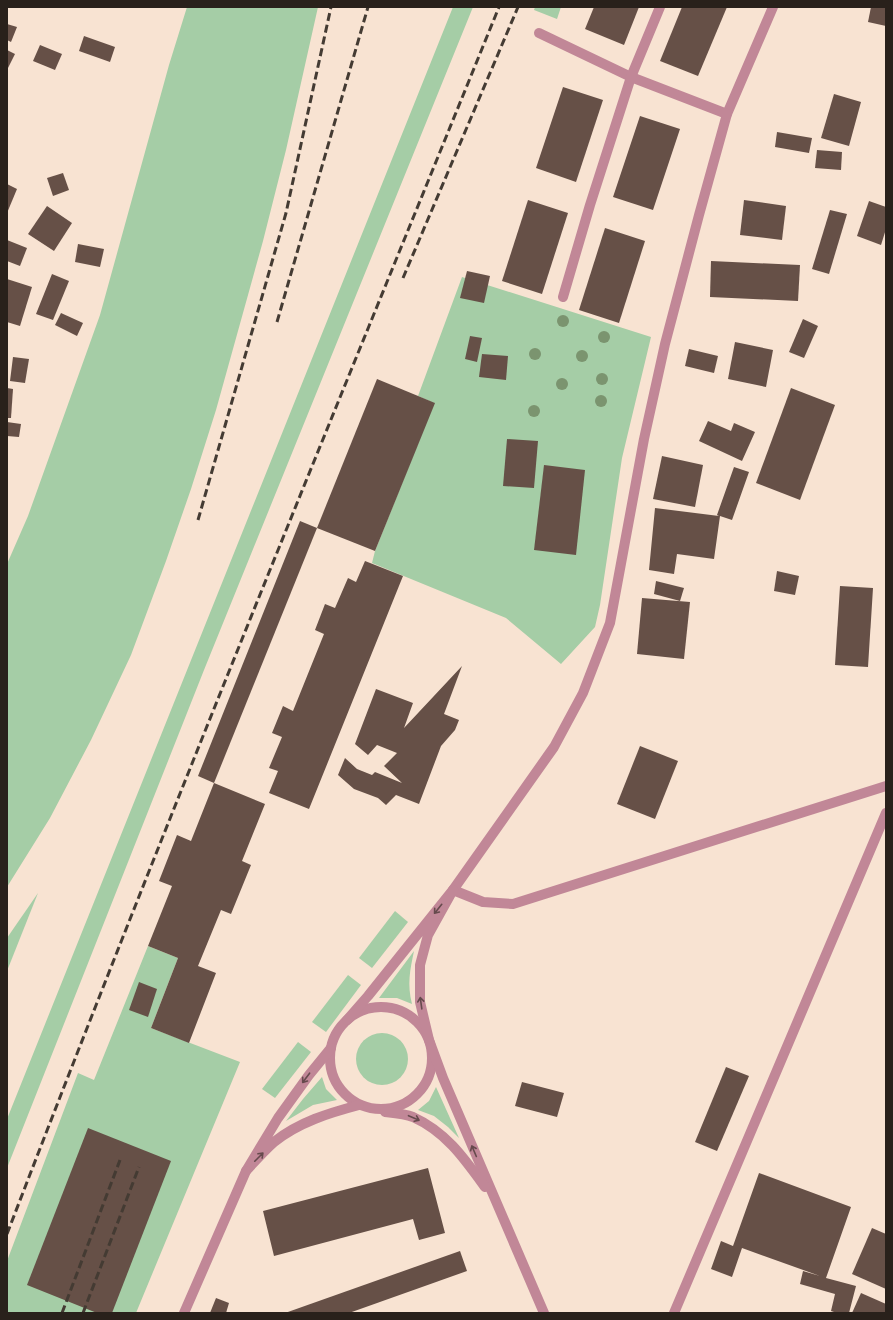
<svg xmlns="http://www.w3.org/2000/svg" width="893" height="1320" font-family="Overpass,sans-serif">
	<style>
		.green { fill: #a5cda6 }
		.building { fill: #665047 }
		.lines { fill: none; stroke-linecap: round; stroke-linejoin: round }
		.street { stroke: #c18797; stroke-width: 10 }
		.rail { stroke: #443b33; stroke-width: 3; stroke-dasharray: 8 4; stroke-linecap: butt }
		.tree { fill: #7b946f }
		.oneway { stroke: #664a4d }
	</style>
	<rect width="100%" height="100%" fill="#f8e3d2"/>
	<g class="green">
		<path d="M 187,7 L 318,7 L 286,150 L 263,241 L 216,410 L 191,489 L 166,561 L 131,655 L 91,740 L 50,818 L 7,887 L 7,564 L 28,516 L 100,315 L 169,65 Z"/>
		<path d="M 453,7 L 473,7 L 204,670 L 7,1168 L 7,1119 Z"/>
		<path d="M 535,7 L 561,7 L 557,19 L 534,10 Z"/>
		<path d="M 462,277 L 651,337 L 622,458 L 600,605 L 595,627 L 561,664 L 506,618 L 372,563 L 375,551 L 434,403 L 418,396 Z"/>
		<path d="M 38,893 L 7,971 L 7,938 Z"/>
		<path d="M 395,911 L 408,922 L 372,968 L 359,958 Z"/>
		<path d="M 148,946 L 178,958 L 151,1028 L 240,1062 L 136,1313 L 7,1313 L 7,1261 L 78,1073 L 94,1080 Z"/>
		<path d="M 414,951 C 410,970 407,984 412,1004 L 397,998 L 379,998 Z"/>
		<path d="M 348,975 L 361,985 L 326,1032 L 312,1022 Z"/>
		<circle cx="382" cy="1059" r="26"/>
		<path d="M 298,1042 L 311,1052 L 275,1098 L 262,1089 Z"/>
		<path d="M 322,1077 L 326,1089 L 337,1100 L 313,1105 L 286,1121 L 303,1099 Z"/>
		<path d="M 436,1087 L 459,1138 L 448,1127 L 434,1116 L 418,1110 L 429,1101 Z"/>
	</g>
	<g class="building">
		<path d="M 594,7 L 639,7 L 624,45 L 585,29 Z"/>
		<path d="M 682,7 L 727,7 L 698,76 L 660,61 Z"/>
		<path d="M 871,7 L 886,7 L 886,26 L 868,22 Z"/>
		<path d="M 7,24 L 17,27 L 11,42 L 7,40 Z"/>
		<path d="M 84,36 L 115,47 L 110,62 L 79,51 Z"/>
		<path d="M 40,45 L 62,54 L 55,70 L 33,61 Z"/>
		<path d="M 7,50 L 15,54 L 7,70 Z"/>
		<path d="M 563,87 L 603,100 L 576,182 L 536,168 Z"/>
		<path d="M 834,94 L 861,102 L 849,146 L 821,138 Z"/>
		<path d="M 640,116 L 680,129 L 653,210 L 613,197 Z"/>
		<path d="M 777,132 L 812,138 L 809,153 L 775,147 Z"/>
		<path d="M 817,150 L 842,152 L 841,170 L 815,168 Z"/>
		<path d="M 63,173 L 69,190 L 53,196 L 47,178 Z"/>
		<path d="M 7,184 L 17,189 L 7,213 Z"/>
		<path d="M 528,200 L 568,213 L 542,294 L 502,281 Z"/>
		<path d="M 744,200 L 786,206 L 782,240 L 740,235 Z"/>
		<path d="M 869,201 L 886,207 L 886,229 L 881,245 L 857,236 Z"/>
		<path d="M 47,206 L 72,223 L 54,251 L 28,234 Z"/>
		<path d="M 830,210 L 847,214 L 829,274 L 812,269 Z"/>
		<path d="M 605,228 L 645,241 L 619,323 L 579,310 Z"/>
		<path d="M 7,240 L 27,248 L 20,266 L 7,261 Z"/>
		<path d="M 78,244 L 104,249 L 100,267 L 75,262 Z"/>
		<path d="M 711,261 L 800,265 L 798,301 L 710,297 Z"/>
		<path d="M 467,271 L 490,276 L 484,303 L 460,298 Z"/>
		<path d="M 52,274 L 69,281 L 53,320 L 36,314 Z"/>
		<path d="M 7,279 L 32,287 L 20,326 L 7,322 Z"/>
		<path d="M 61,313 L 83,323 L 77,336 L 55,325 Z"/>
		<path d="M 803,319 L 818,326 L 804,358 L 789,352 Z"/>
		<path d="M 470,336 L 482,338 L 477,362 L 465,359 Z"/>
		<path d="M 735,342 L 773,350 L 766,387 L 728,379 Z"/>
		<path d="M 689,349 L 718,356 L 714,373 L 685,366 Z"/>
		<path d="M 482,354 L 508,356 L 506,380 L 479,377 Z"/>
		<path d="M 13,357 L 29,359 L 25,383 L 10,381 Z"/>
		<path d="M 377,379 L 435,403 L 375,551 L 317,528 Z"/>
		<path d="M 7,388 L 13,389 L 11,418 L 7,418 Z"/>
		<path d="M 791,388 L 835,405 L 800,500 L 756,483 Z"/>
		<path d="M 708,421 L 731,431 L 734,423 L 755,432 L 742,461 L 699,441 Z"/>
		<path d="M 7,422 L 21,424 L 19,437 L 7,436 Z"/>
		<path d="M 507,439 L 538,441 L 534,488 L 503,486 Z"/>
		<path d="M 662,456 L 703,465 L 695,507 L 653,499 Z"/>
		<path d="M 544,465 L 585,470 L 576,555 L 534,550 Z"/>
		<path d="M 734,467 L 749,472 L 732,520 L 720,516 L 714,559 L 677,554 L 674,574 L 649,570 L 655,508 L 719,516 L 717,515 Z"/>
		<path d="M 300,521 L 317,528 L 214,783 L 198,776 Z"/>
		<path d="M 365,561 L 403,576 L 309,809 L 269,793 L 278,771 L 269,768 L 282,737 L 272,733 L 283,706 L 293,711 L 324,634 L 315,630 L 325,604 L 335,608 L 348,578 L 356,582 Z"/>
		<path d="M 777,571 L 799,576 L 795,595 L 774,591 Z"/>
		<path d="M 656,581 L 684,588 L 680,601 L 654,594 Z"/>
		<path d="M 840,586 L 873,588 L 868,667 L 835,665 Z"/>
		<path d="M 642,598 L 690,602 L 684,659 L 637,654 Z"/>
		<path d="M 462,666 L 444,714 L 459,720 L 455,730 L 441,746 L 419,804 L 396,795 L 386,805 L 378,798 L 354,789 L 338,775 L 345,758 L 357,769 L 372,775 L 375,772 L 402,783 L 384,766 L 397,753 L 377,745 L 368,755 L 355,744 L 376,689 L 413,703 L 404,728 Z"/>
		<path d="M 640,746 L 678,761 L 655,819 L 617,804 Z"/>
		<path d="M 214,783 L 265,804 L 242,861 L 251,865 L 231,914 L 221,910 L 198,966 L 216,973 L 189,1043 L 151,1028 L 178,958 L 148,946 L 172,886 L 159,881 L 177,835 L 191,841 Z"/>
		<path d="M 139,982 L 157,989 L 148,1017 L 129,1010 Z"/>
		<path d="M 726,1067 L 749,1076 L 717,1151 L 695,1142 Z"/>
		<path d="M 522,1082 L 564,1093 L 557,1117 L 515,1106 Z"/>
		<path d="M 88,1128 L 171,1161 L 112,1313 L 97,1313 L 27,1285 Z"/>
		<path d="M 428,1168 L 445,1233 L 419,1240 L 413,1219 L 274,1256 L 263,1211 Z"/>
		<path d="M 759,1173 L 851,1207 L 826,1278 L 856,1286 L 849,1313 L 837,1313 L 831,1311 L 835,1294 L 800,1284 L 803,1271 L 820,1276 L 742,1248 L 732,1277 L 711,1269 L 721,1241 L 733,1246 Z"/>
		<path d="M 872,1228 L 886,1234 L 886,1289 L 852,1274 Z"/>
		<path d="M 460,1251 L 467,1271 L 349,1313 L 285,1313 Z"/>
		<path d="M 861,1293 L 886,1304 L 886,1313 L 852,1313 Z"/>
		<path d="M 216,1298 L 229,1303 L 226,1313 L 210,1313 Z"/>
	</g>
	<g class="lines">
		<g class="street">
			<path d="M 773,7 L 727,114 L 699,215 L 665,344 L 644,439 L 610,623 L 583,693 L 554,747 L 453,890 L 483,902 L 513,904 L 886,786"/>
			<path d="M 539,33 L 631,77 L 727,114"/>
			<path d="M 563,297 L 590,205 L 631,77 L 660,7"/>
			<circle cx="381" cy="1058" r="51"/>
			<path d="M 347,1020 L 368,996 L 453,890 L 428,935 L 420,965 L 420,1002 L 429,1040 L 443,1078 L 544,1313"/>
			<path d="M 331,1048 L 309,1075 L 278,1118 L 246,1171 C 255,1161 264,1151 274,1142 C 299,1122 329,1113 359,1105"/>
			<path d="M 385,1112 C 394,1113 405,1114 413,1117 C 446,1132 464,1158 485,1187"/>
			<path d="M 184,1313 L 246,1171"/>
			<path d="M 674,1313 L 886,813"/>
		</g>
		<g class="rail">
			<path d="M 403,278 L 518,7"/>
			<path d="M 277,322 L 368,7"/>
			<path d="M 198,520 L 286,213 L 331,7"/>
			<path d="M 7,1234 C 165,823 333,415 499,7"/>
			<path d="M 62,1313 L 120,1160"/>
			<path d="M 83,1313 L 139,1167"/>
		</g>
	</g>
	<g class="tree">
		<circle cx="563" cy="321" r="6"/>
		<circle cx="604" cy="337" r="6"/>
		<circle cx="535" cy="354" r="6"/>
		<circle cx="582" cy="356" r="6"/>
		<circle cx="602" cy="379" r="6"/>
		<circle cx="562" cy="384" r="6"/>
		<circle cx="601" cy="401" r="6"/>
		<circle cx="534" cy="411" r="6"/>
	</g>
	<defs><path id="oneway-shaft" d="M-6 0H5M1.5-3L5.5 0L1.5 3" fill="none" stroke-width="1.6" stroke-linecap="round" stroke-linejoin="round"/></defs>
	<g class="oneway">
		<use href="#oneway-shaft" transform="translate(438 909) rotate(129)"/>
		<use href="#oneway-shaft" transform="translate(421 1003) rotate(-98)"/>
		<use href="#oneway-shaft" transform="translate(306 1078) rotate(127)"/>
		<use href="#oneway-shaft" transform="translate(414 1118) rotate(23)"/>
		<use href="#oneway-shaft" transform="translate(474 1151) rotate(-113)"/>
		<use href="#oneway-shaft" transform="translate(259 1157) rotate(-45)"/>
	</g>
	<rect width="893" height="1320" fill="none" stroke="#29211b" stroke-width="16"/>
</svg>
